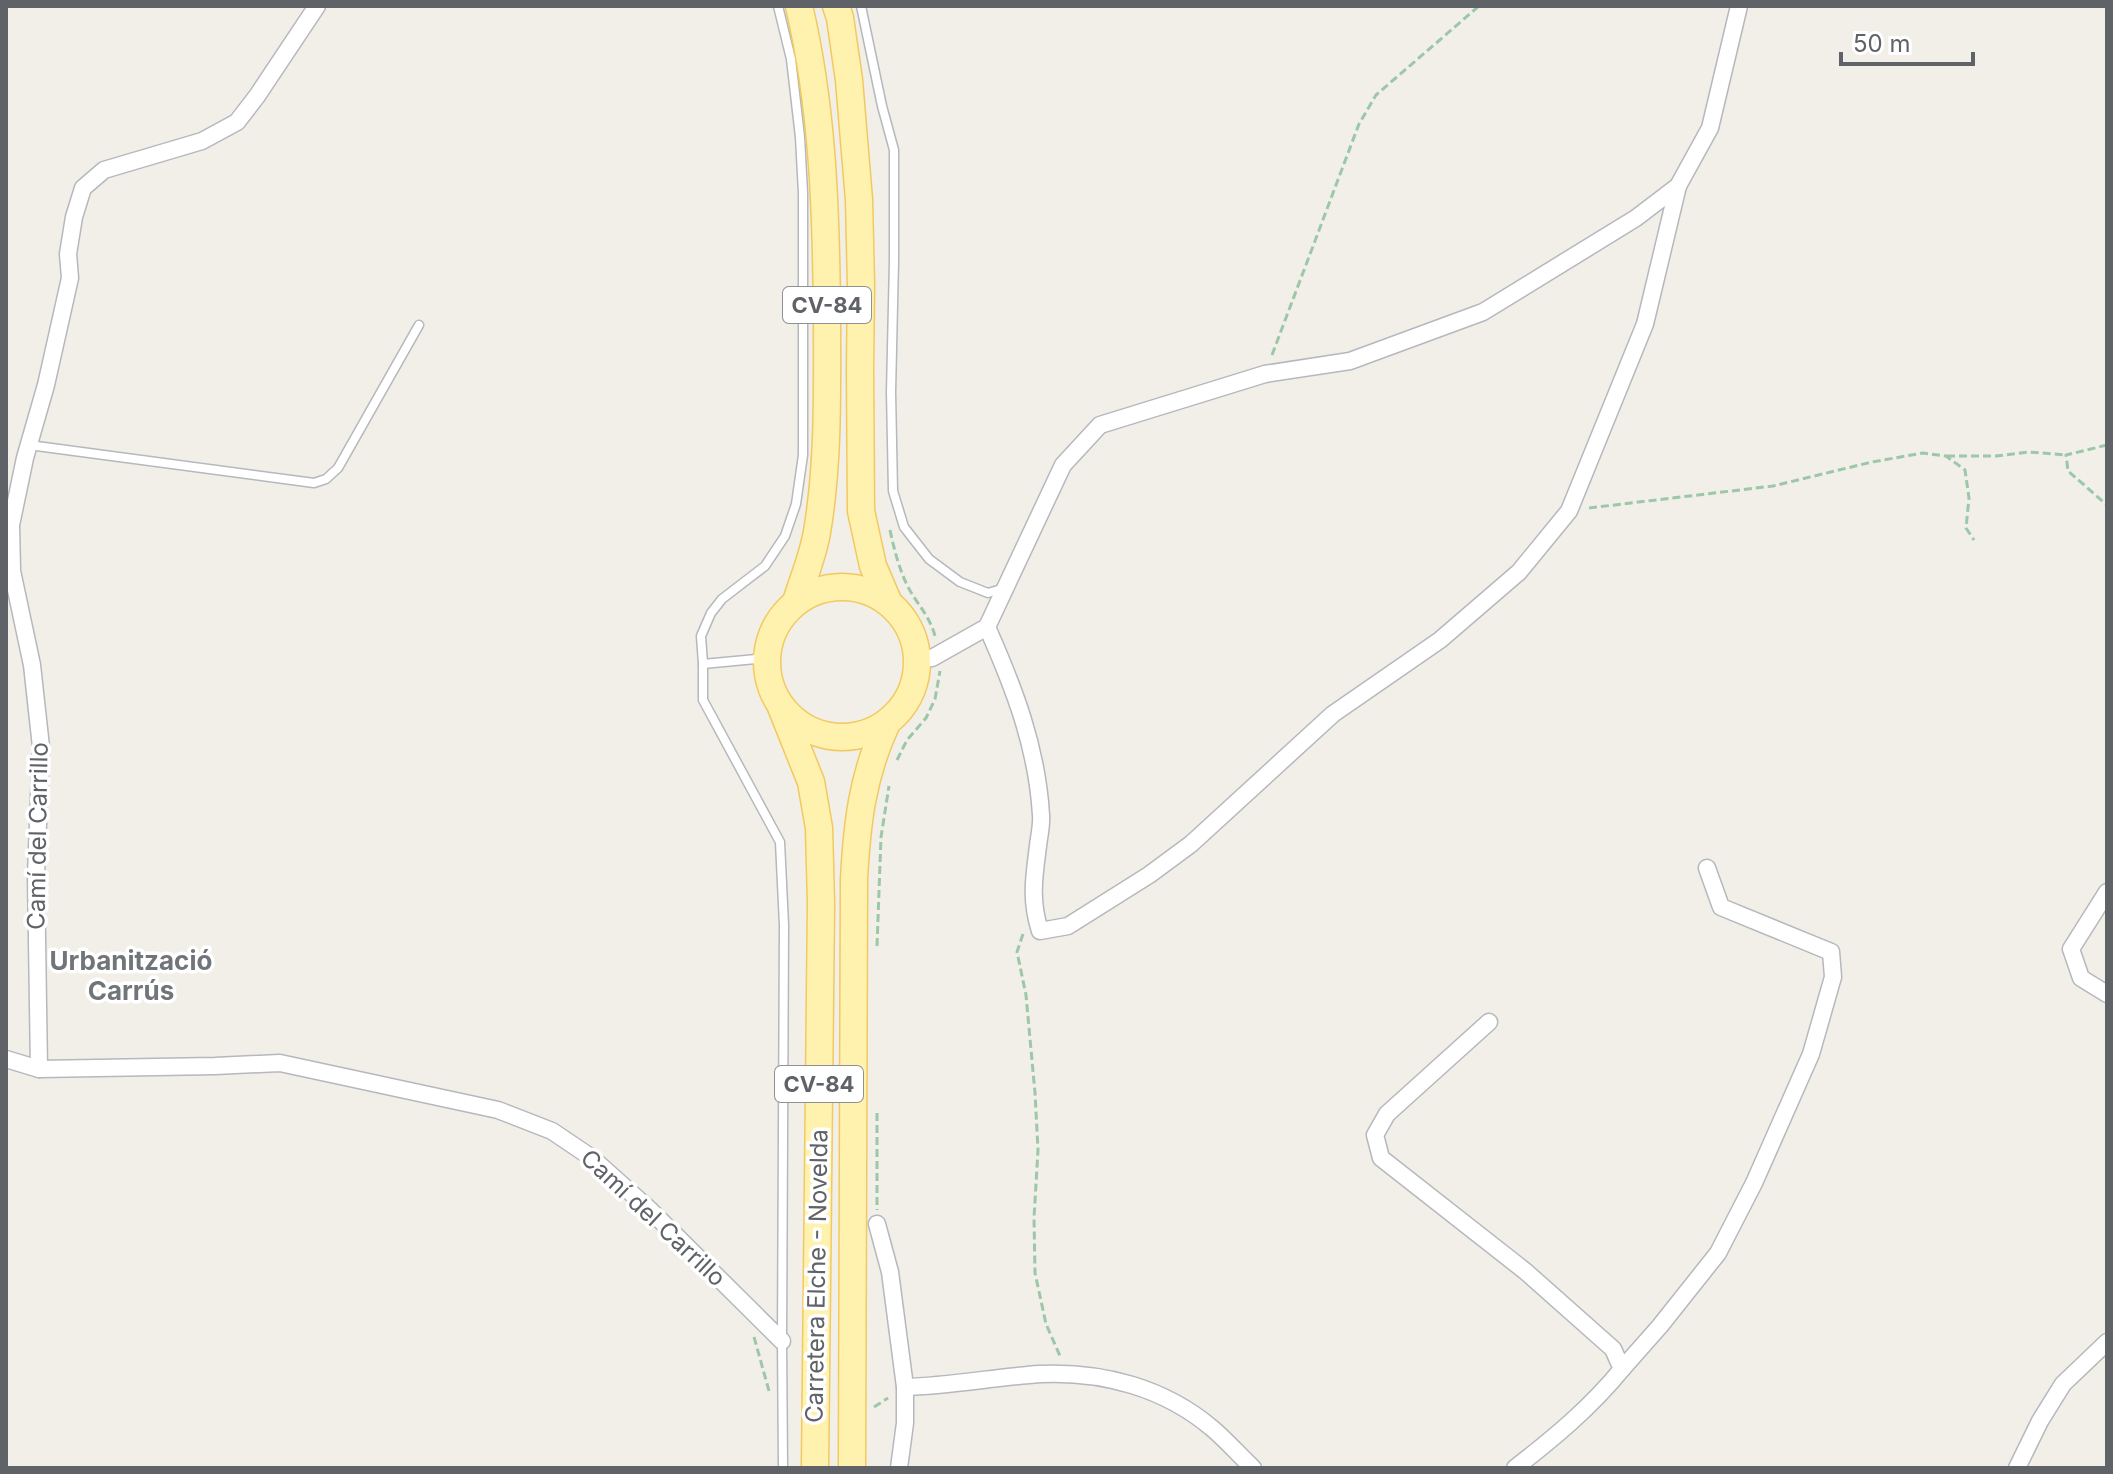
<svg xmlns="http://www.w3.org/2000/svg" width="2113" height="1474" font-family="Inter,sans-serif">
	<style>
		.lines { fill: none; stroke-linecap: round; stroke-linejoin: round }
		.lane-casing { stroke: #b5b8bc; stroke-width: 11 }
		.street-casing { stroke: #b5b8bc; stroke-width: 19 }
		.primary-casing { stroke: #f2c960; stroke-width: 29 }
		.path { stroke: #9cc7a9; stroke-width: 3; stroke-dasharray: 8 4; stroke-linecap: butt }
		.lane { stroke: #fff; stroke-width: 8 }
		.street { stroke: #fff; stroke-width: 16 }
		.primary { stroke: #fff2af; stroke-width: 26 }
		.labels { text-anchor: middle; stroke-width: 7; stroke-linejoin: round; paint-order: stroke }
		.shield { fill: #fff; stroke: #8f9295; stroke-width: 2 }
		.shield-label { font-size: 22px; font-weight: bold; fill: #5f6368 }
		.street-label { font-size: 24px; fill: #5f6368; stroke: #fff }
		.neighbourhood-label { font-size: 26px; font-weight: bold; fill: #70757a; stroke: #fff }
	</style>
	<rect width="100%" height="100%" fill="#f1efe8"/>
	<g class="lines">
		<defs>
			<g id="lane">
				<path d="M 778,6 L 791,59 L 800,137 L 803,193 L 803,455 L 796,504 L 785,536 L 765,566 L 722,599 L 711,613 L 701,636 L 703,664 L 703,700 L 780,842 L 784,925 L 782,1341 L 783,1468"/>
				<path d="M 861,6 L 882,106 L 894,150 L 894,261 L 891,392 L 893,491 L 904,527 L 929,559 L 960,582 L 988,593 L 1005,588"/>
				<path d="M 29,445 L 314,483 L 326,479 L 338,468 L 419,325"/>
				<path d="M 703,664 L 766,658"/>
			</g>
			<g id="street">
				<path d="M 987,627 C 1014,688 1037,747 1041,815 C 1042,825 1039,836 1038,846 C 1034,877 1030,900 1040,931 L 1068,926 L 1149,875 L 1191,844 L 1333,714 L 1440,640 L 1519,572 L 1569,511 L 1645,324 L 1678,186"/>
				<path d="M 918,659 L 932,658 L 987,627 L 1063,465 L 1100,425 L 1265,374 L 1350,361 L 1483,312 L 1636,218 L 1678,186 L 1710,128 L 1739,6"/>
				<path d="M 2107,892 L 2071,949 L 2081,978 L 2107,994"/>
				<path d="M 1489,1022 L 1387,1114 L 1375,1135 L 1381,1158 L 1525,1271 L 1613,1349 L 1622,1369 C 1591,1407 1554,1438 1515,1468"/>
				<path d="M 6,1059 L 39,1069 L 215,1066 L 280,1063 L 498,1110 L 552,1131 L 592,1158 L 649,1209 L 782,1341"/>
				<path d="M 39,1069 L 36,875 L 41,747 L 32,665 L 12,571 L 11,525 L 25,458 L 46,385 L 70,278 L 68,254 L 74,217 L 83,188 L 104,170 L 202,141 L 237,122 L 257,96 L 317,6"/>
				<path d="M 877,1224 L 890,1272 L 905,1387 L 905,1423 L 899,1468"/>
				<path d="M 1622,1369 L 1660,1326 L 1718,1253 L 1754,1183 L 1811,1054 L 1833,977 L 1831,952 L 1721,907 L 1707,868"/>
				<path d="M 905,1387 C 950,1386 995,1377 1040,1374 C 1103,1371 1165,1388 1213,1429 C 1227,1441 1239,1455 1253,1468"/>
				<path d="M 2017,1468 L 2040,1421 L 2063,1384 L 2107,1342"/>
			</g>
			<g id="primary">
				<path d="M 836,6 L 840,18 L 849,80 L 859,200 L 861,286 L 860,369 L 861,511 L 873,566 L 888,601"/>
				<circle cx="842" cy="662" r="75"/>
				<path d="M 796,602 C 803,579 813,556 817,532 C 829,461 827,387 827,314 C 826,210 823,108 799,6"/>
				<path d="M 781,707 L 811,782 L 819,828 L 821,903 L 815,1468"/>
				<path d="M 852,1468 L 854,879 C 857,824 862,777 886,725"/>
			</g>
		</defs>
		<use href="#lane" class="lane-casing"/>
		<use href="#street" class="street-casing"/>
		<use href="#primary" class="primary-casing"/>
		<g class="path">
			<path d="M 1272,355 L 1359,124 L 1376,95 L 1479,6"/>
			<path d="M 2107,445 L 2066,455 L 2068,471 L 2107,505"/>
			<path d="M 1947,456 L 1996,456 L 2029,452 L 2066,455"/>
			<path d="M 1589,508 L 1773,486 L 1872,462 L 1923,453 L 1946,456 L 1965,470 L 1969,498 L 1966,528 L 1974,540"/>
			<path d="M 890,530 C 894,549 899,568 907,585 C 917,605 929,614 935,636"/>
			<path d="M 897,760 L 907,740 L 926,718 L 935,699 L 940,671"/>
			<path d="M 1023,934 L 1017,952 L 1026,995 L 1035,1093 L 1038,1150 L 1034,1218 L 1035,1273 L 1046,1324 L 1060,1356"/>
			<path d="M 877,946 L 881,837 L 889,786"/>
			<path d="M 877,1113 L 877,1210"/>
			<path d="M 754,1337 L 769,1391"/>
			<path d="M 874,1407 L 888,1398"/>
		</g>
		<use href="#lane" class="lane"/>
		<use href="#street" class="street"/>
		<use href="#primary" class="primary"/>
	</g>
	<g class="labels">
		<g class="shield">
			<rect x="783" y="287" width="88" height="36" rx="6"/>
			<rect x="775" y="1066" width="88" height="36" rx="6"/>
		</g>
		<g class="shield-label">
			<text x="827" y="313">CV-84</text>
			<text x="819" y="1092">CV-84</text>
		</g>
		<g class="street-label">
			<text transform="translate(38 836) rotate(-89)" y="8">Camí del Carrillo</text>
			<text transform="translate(653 1218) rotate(43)" y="8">Camí del Carrillo</text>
			<text transform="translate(817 1276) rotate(-89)" y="8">Carretera Elche - Novelda</text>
		</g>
		<g class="neighbourhood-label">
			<text x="131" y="970">Urbanització<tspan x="131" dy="30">Carrús</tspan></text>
		</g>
	</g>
	<rect width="2113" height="1474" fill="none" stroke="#5f6368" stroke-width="16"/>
	<path d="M1841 52v12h132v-12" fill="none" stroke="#5f6368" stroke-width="4"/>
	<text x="1853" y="52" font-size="24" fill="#5f6368" stroke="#ffffff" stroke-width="6" paint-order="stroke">50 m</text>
</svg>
